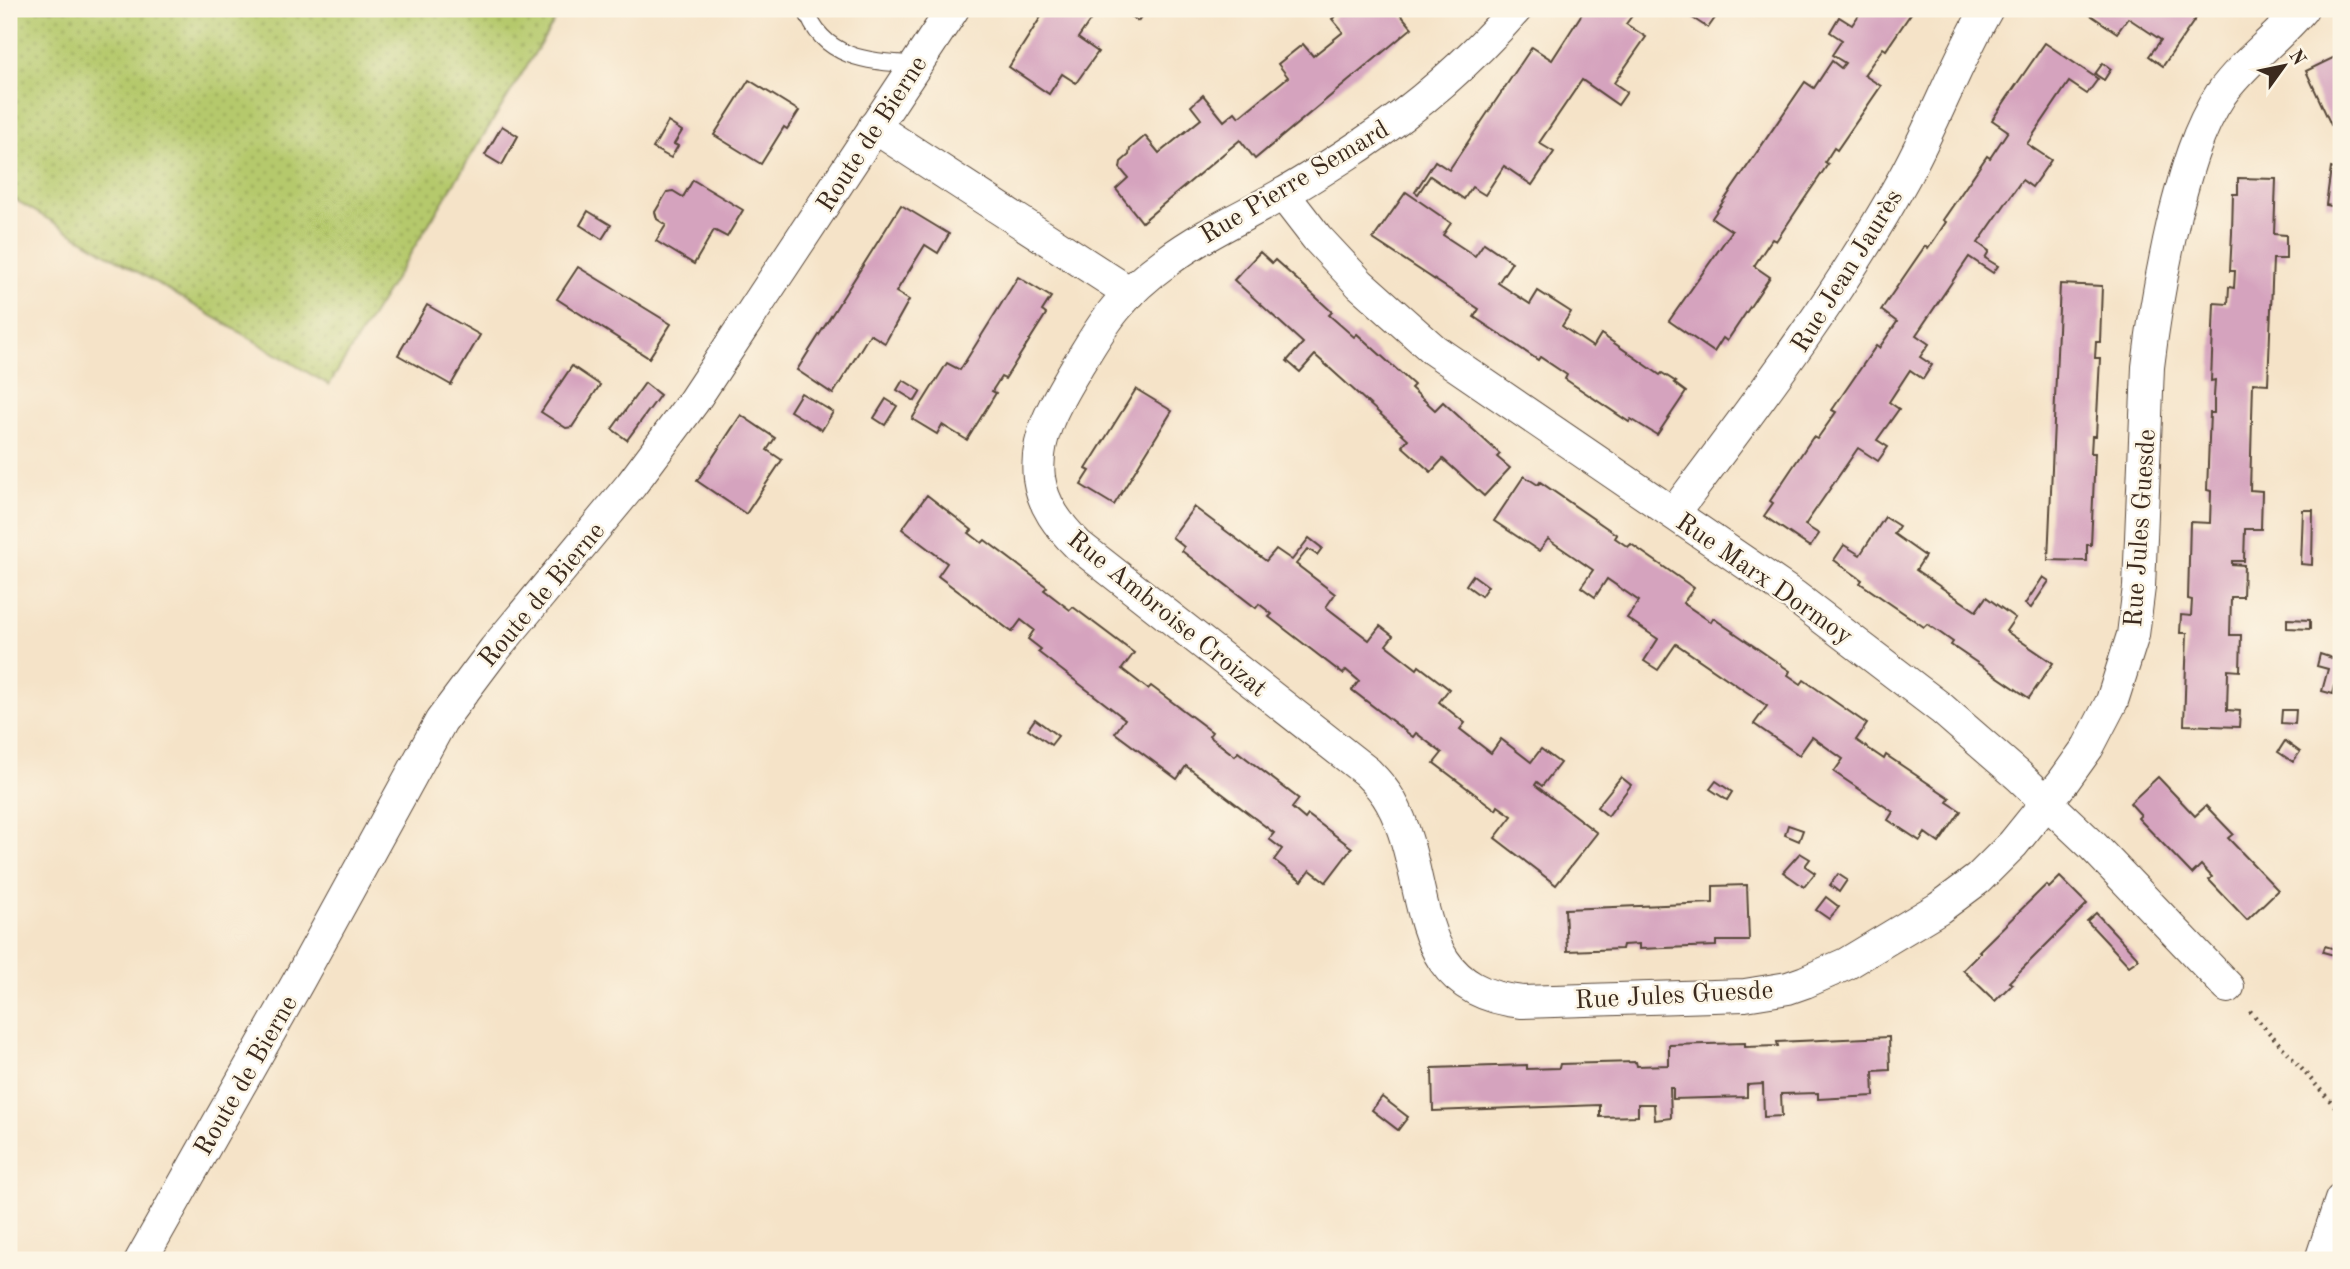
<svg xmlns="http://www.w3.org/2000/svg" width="2350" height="1269" font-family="'Old Standard TT',serif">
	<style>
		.grass { fill: url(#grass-dots); stroke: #787a45; stroke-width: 2 }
		.building { fill: #d5a3be }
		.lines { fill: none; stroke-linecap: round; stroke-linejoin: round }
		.service-casing { stroke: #574638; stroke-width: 18 }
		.minor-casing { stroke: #574638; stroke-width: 34 }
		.path { stroke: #574638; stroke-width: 4.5; stroke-dasharray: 2 5; stroke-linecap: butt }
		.service { stroke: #fff; stroke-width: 16 }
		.minor { stroke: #fff; stroke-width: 32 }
		.labels { text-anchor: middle; stroke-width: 5; stroke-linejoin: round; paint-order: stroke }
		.street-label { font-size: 26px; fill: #3b2a1e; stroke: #fcf5e5 }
	</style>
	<defs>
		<pattern id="grass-dots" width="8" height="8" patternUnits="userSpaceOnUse" patternTransform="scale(1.75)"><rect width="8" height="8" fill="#b5c96c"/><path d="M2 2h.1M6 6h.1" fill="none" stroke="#94a358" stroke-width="1.8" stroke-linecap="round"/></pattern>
	</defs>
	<rect width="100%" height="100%" fill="#fcf5e5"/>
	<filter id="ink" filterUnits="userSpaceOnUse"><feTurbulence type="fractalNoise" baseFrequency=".0143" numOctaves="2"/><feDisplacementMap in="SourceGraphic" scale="14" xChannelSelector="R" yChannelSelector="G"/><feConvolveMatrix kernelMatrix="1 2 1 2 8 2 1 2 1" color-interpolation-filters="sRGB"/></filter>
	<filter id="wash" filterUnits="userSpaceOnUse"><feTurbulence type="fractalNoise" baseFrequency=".00686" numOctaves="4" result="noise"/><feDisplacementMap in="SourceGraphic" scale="28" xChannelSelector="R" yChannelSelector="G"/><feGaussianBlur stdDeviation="1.57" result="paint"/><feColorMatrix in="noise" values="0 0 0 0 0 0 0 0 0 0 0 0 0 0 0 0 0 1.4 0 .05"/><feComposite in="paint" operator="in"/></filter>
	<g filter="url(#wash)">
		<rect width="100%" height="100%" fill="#f5e3c8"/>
		<path class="grass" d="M 9,9 L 562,9 L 329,385 L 9,196 Z"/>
		<g id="blocks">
			<g class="building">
				<path d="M 1046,9 L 1098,9 L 1078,38 L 1098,52 L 1076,83 L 1062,74 L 1049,94 L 1009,67 Z"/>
				<path d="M 1121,9 L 1132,9 L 1142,15 L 1138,21 Z"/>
				<path d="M 1345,9 L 1396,9 L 1412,28 L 1255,159 L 1240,140 L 1142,222 L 1116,189 L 1128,178 L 1120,168 L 1121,162 L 1129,155 L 1130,149 L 1145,136 L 1159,153 L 1201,119 L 1191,106 L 1203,95 L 1224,121 L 1235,112 L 1239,117 L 1288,77 L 1278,64 L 1303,44 L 1313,56 L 1343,32 L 1332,19 Z"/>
				<path d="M 1585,9 L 1637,9 L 1626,24 L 1646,37 L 1614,83 L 1627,92 L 1618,105 L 1582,80 L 1539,143 L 1554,152 L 1532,185 L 1504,166 L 1485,195 L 1472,187 L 1464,199 L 1430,176 L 1418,194 L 1415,192 L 1435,161 L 1449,170 L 1532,47 L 1552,60 Z"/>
				<path d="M 1688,9 L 1701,9 L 1715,18 L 1708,28 L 1685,13 Z"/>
				<path d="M 1863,9 L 1914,9 L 1886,50 L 1883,48 L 1864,75 L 1881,86 L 1837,150 L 1834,148 L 1825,162 L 1828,164 L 1776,241 L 1772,239 L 1754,266 L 1770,277 L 1727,341 L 1723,338 L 1714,352 L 1669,321 L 1732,231 L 1712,218 L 1805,82 L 1814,88 L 1832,61 L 1841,68 L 1845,63 L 1832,55 L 1842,40 L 1830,32 L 1839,17 L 1852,25 Z"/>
				<path d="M 2092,9 L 2184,9 L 2196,18 L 2163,66 L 2149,56 L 2161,40 L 2128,18 L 2117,33 L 2089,14 Z"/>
				<path d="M 2045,43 L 2098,79 L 2087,94 L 2069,82 L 2027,144 L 2051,160 L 2032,187 L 2022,180 L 1978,243 L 1989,251 L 1985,258 L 1998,266 L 1993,273 L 1969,257 L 1916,335 L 1929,344 L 1920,357 L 1932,365 L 1923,379 L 1910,370 L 1889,402 L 1899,409 L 1877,440 L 1888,447 L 1878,461 L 1858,448 L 1805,525 L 1819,534 L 1810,547 L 1764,516 L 1773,503 L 1770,501 L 1813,437 L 1817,439 L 1836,412 L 1832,410 L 1876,346 L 1879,348 L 1897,322 L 1881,310 L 1925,246 L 1928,249 L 1946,222 L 1943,220 L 1987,156 L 1990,158 L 2008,131 L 1992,120 Z"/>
				<path d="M 2341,54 L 2341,120 L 2331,125 L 2306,71 Z"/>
				<path d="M 2103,63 L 2111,69 L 2104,80 L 2095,74 Z"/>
				<path d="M 749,80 L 799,111 L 787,129 L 784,127 L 761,164 L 714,135 Z"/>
				<path d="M 668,122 L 682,131 L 674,144 L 678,146 L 671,158 L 653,148 Z"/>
				<path d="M 502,126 L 518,136 L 502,165 L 485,155 Z"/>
				<path d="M 2331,168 L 2341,171 L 2337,207 L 2326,205 Z"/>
				<path d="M 2238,178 L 2276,179 L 2274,234 L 2286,235 L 2286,259 L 2273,259 L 2268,384 L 2253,383 L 2250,490 L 2262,491 L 2261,529 L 2245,529 L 2244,561 L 2232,561 L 2232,564 L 2244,565 L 2243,597 L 2231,597 L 2230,635 L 2241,635 L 2240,671 L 2228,670 L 2228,672 L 2227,710 L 2240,711 L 2239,727 L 2184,725 L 2187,633 L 2180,633 L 2181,615 L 2191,616 L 2192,600 L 2188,599 L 2190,522 L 2210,523 L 2211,491 L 2207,490 L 2210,413 L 2214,413 L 2214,397 L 2215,380 L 2211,381 L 2214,303 L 2228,304 L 2229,287 L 2234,288 L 2235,271 L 2230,271 L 2232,233 L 2233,194 L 2238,194 Z"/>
				<path d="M 693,180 L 743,210 L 727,237 L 714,230 L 694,264 L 656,241 L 666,225 L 657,219 L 655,212 L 667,192 L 673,191 L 683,197 Z"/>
				<path d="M 1406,192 L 1451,223 L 1443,235 L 1475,256 L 1484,243 L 1512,262 L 1498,283 L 1530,304 L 1538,291 L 1571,312 L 1562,326 L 1575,335 L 1593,347 L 1601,334 L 1660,375 L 1662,373 L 1676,382 L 1674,383 L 1686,392 L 1657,435 L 1631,419 L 1629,422 L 1565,379 L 1567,375 L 1540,357 L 1538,360 L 1474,317 L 1479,309 L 1373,239 Z"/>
				<path d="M 901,205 L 949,234 L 938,253 L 925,245 L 896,292 L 909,300 L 885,343 L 870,334 L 833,394 L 797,370 Z"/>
				<path d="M 588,211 L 611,225 L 602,239 L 580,225 Z"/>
				<path d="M 1260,252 L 1272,263 L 1275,260 L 1304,286 L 1332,312 L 1329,315 L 1354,337 L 1357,334 L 1414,385 L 1411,388 L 1435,410 L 1443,402 L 1500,454 L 1497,457 L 1510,468 L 1484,496 L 1443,459 L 1431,472 L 1402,446 L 1408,439 L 1315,355 L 1300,372 L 1287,361 L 1303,343 L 1234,280 Z"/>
				<path d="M 578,267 L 671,324 L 649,358 L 557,299 Z"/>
				<path d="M 1018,277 L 1051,297 L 1042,311 L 1046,314 L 1005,379 L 1001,377 L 992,391 L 996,393 L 967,440 L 942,425 L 937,434 L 912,419 L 947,363 L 960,370 Z"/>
				<path d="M 2060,284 L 2102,286 L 2100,342 L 2096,342 L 2095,358 L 2100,358 L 2096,436 L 2092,436 L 2091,453 L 2095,453 L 2091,545 L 2087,545 L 2087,561 L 2048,560 Z"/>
				<path d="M 427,305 L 480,335 L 451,385 L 398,355 Z"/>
				<path d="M 572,366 L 600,385 L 572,427 L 566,428 L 541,412 Z"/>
				<path d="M 903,380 L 921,391 L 915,401 L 897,390 Z"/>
				<path d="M 645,383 L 660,395 L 627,440 L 612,429 Z"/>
				<path d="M 1136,389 L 1172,411 L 1114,505 L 1081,485 L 1090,471 L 1086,469 Z"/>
				<path d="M 801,393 L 833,412 L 822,430 L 790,411 Z"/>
				<path d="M 886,399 L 897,406 L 885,425 L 874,418 Z"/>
				<path d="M 741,415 L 775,438 L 767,450 L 782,460 L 746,514 L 697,481 Z"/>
				<path d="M 1524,476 L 1538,485 L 1540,482 L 1617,535 L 1615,538 L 1628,547 L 1631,544 L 1694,588 L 1683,603 L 1711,622 L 1713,618 L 1790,671 L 1788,675 L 1801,684 L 1804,680 L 1867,724 L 1856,740 L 1884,759 L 1886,755 L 1950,798 L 1947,802 L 1961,811 L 1939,843 L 1925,833 L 1920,841 L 1888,820 L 1893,812 L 1834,772 L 1843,759 L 1812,737 L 1799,755 L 1754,724 L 1767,706 L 1676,644 L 1658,670 L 1644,661 L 1658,639 L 1627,618 L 1639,601 L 1607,579 L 1595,597 L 1581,587 L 1593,570 L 1548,539 L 1539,551 L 1494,521 Z"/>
				<path d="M 927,495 L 972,530 L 969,533 L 982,543 L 985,540 L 1047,587 L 1044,590 L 1070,610 L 1073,607 L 1134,653 L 1122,669 L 1148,689 L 1151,686 L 1212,732 L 1209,736 L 1235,756 L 1238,752 L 1299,799 L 1292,808 L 1305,819 L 1308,815 L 1352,848 L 1326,882 L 1310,870 L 1302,881 L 1274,860 L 1282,849 L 1269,839 L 1274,833 L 1186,766 L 1177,779 L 1115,733 L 1125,719 L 1038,652 L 1041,649 L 1028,639 L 1034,630 L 1021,620 L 1012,632 L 938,576 L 947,563 L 902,529 Z"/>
				<path d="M 1194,507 L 1266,561 L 1276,549 L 1292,560 L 1309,538 L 1322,548 L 1317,555 L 1308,549 L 1296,564 L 1335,594 L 1326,607 L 1369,640 L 1380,626 L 1393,636 L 1386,645 L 1417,669 L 1419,666 L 1449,689 L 1439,702 L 1465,723 L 1460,729 L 1491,753 L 1501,739 L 1531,762 L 1541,749 L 1560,763 L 1542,786 L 1537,782 L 1535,785 L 1597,833 L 1556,885 L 1495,838 L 1512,816 L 1498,806 L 1496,810 L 1434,763 L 1442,753 L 1416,733 L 1413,737 L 1352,690 L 1359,681 L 1346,670 L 1343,674 L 1269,617 L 1272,614 L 1259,604 L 1256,608 L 1182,551 L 1184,547 L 1172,537 Z"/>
				<path d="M 2303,510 L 2313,510 L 2312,565 L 2301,564 Z"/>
				<path d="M 1885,517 L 1899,526 L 1894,534 L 1925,556 L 1916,570 L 1976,611 L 1986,597 L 2015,618 L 2006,631 L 2053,663 L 2029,698 L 1951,645 L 1953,642 L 1939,632 L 1927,624 L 1924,627 L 1860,583 L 1862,580 L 1834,560 L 1844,545 L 1860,555 Z"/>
				<path d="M 1473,575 L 1488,586 L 1481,596 L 1466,585 Z"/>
				<path d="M 2043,577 L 2049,581 L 2031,608 L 2025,604 Z"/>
				<path d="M 2287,619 L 2310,620 L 2310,629 L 2287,628 Z"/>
				<path d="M 2320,654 L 2341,661 L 2333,694 L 2322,691 L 2328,669 L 2317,666 Z"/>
				<path d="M 2282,710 L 2296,710 L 2295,724 L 2281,723 Z"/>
				<path d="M 1035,719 L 1058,736 L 1051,745 L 1028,729 Z"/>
				<path d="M 2285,741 L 2300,752 L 2293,762 L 2278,752 Z"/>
				<path d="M 1621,777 L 1631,785 L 1608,816 L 1597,807 Z"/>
				<path d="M 2158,777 L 2195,816 L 2206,806 L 2233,834 L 2228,838 L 2278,890 L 2247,920 L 2209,880 L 2212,877 L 2201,865 L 2192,874 L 2138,818 L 2141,815 L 2130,803 Z"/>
				<path d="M 1716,781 L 1732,792 L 1727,800 L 1710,789 Z"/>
				<path d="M 1788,825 L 1803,830 L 1799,841 L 1785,835 Z"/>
				<path d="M 1800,853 L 1810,859 L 1805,866 L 1815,873 L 1804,887 L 1783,872 Z"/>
				<path d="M 1838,874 L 1847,880 L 1839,892 L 1830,885 Z"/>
				<path d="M 2060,877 L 2087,904 L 2009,982 L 2012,984 L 1995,1001 L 1963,970 L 1981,952 L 1979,951 L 2046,885 L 2049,888 Z"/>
				<path d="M 1747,885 L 1749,941 L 1716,941 L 1716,946 L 1639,949 L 1639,944 L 1623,945 L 1622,949 L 1567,951 L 1565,909 L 1713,903 L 1713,886 Z"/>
				<path d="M 1826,897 L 1839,907 L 1829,919 L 1816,910 Z"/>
				<path d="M 2096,913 L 2139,959 L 2129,966 L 2087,921 Z"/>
				<path d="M 2338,939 L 2341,940 L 2341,957 L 2323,952 L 2325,946 L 2335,949 Z"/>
				<path d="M 1889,1037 L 1890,1070 L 1873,1071 L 1874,1096 L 1818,1099 L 1818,1093 L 1781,1094 L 1782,1116 L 1764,1117 L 1763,1084 L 1747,1085 L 1747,1097 L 1673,1099 L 1673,1088 L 1670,1088 L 1671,1118 L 1655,1120 L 1654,1104 L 1638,1104 L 1638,1116 L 1600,1117 L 1600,1105 L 1433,1111 L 1432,1068 L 1527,1065 L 1527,1069 L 1559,1068 L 1560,1064 L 1636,1062 L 1637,1066 L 1669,1065 L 1669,1045 L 1745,1043 L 1745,1047 L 1778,1046 L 1777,1042 Z"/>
				<path d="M 1382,1097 L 1408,1117 L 1398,1130 L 1372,1110 Z"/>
			</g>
		</g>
	</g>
	<g filter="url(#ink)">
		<use href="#blocks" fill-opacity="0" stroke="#574638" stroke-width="2"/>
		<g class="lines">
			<defs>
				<path id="service" d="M 806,9 C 821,58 871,63 915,64"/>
				<g id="minor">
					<path d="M 1516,9 C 1471,60 1418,107 1361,145 C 1335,162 1308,180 1281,195 C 1242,217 1202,235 1166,262 C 1148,275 1130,291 1116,308 C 1101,326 1090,346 1078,365 C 1057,400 1034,436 1039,478 C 1043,506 1059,526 1078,545 L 1367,772 C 1376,781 1385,791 1391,802 C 1434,879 1403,990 1522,1002 L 1745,995 L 1788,988 L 1805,982 L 1846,964 L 1939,908 L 1978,879 L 2013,844 L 2063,782 L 2088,747 L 2112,701 L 2133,635 L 2139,587 L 2148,367 C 2154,315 2163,265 2175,214 C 2186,172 2197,130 2221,94 C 2244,62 2277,39 2302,9"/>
					<path d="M 874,127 L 1130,293"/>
					<path d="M 1283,194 L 1317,238 L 1360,284 L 1434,350 L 1794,596 L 1942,709 L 2019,776 L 2093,846 L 2228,987"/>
					<path d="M 1674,513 C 1756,404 1839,296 1905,176 C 1935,121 1956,63 1987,9"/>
					<path d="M 141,1260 L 299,980 L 441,721 L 495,649 L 631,485 L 693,402 L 953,9"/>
					<path d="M 2321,1260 L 2341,1200"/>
				</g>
			</defs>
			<use href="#service" class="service-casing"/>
			<use href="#minor" class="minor-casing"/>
			<path class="path" d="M 2250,1011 L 2341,1113"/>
			<use href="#service" class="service"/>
			<use href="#minor" class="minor"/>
		</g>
	</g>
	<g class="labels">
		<g class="street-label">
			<text transform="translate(871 133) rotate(-57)" y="9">Route de Bierne</text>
			<text transform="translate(1294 181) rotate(-31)" y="9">Rue Pierre Semard</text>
			<text transform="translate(1846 270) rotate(-58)" y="9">Rue Jean Jaurès</text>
			<text transform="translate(2139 528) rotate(-86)" y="9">Rue Jules Guesde</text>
			<text transform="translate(1765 578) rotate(35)" y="9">Rue Marx Dormoy</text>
			<text transform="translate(541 594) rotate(-50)" y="9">Route de Bierne</text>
			<text transform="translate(1168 613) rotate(39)" y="9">Rue Ambroise Croizat</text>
			<text transform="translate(1674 994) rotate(-3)" y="9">Rue Jules Guesde</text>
			<text transform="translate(245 1075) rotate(-60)" y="9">Route de Bierne</text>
		</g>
	</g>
	<rect width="2350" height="1269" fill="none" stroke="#fcf5e5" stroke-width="35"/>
	<g transform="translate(2284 66) rotate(57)" stroke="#fcf5e5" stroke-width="5" paint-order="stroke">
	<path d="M0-5L12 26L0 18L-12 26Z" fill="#3b2a1e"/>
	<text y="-10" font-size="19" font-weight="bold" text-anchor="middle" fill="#3b2a1e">N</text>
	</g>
</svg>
